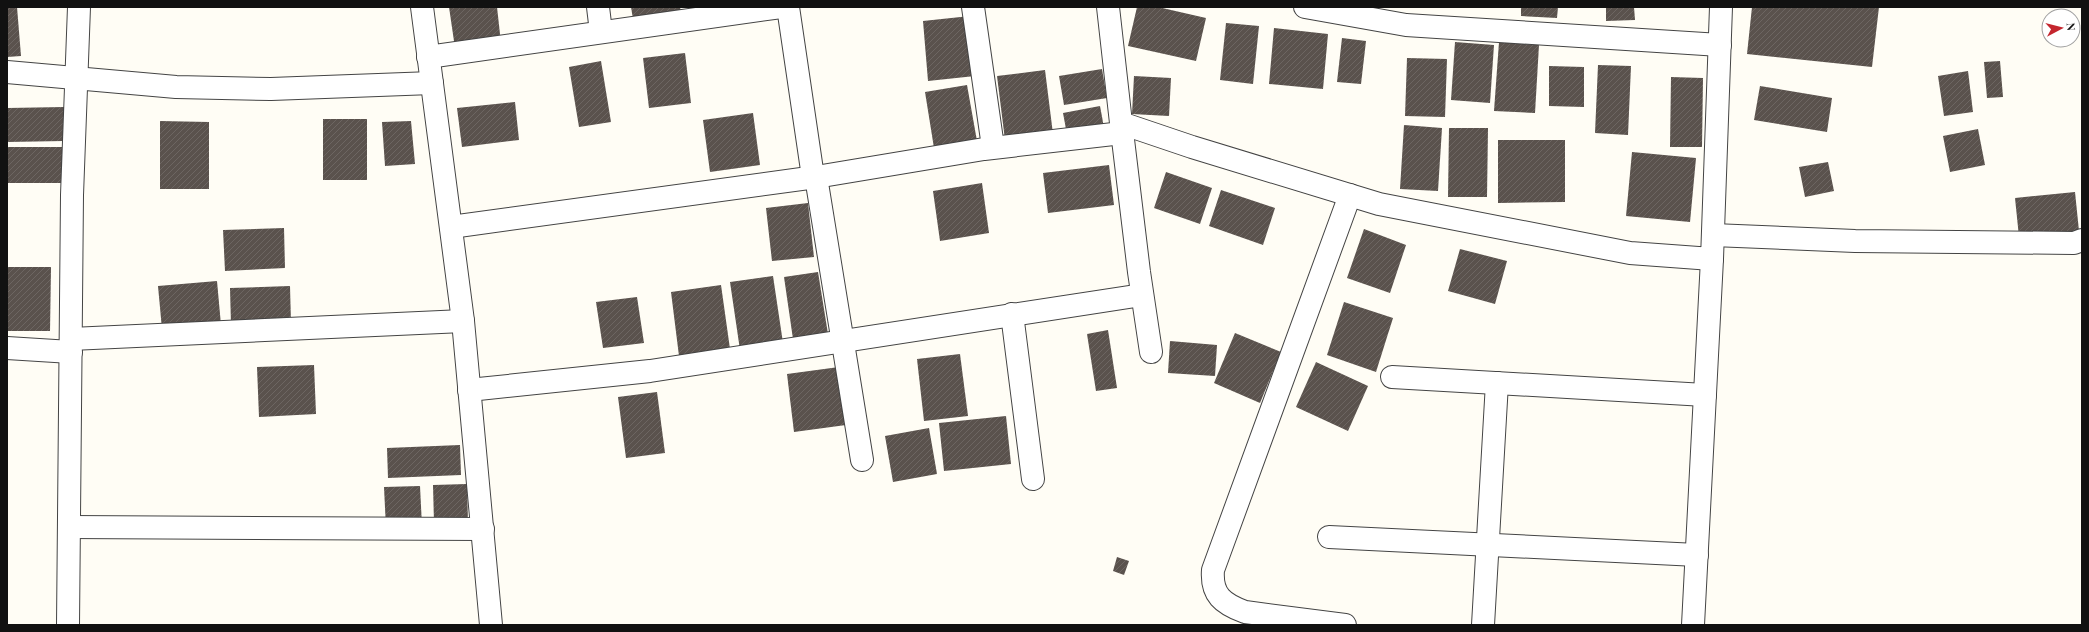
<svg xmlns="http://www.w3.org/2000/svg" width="2089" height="632" font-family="'Playfair Display',serif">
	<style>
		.building { fill: url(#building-hatch) }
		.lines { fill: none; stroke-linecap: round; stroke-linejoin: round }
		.minor-casing { stroke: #444; stroke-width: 24 }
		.minor { stroke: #fff; stroke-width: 22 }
	</style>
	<defs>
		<pattern id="building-hatch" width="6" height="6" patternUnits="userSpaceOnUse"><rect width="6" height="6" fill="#5a524d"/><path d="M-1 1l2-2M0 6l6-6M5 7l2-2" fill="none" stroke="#6d6662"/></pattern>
	</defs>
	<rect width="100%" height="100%" fill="#fffdf5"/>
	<g class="building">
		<path d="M 7,7 L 17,7 L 21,56 L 7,57 Z"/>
		<path d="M 449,7 L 497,7 L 501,43 L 455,48 Z"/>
		<path d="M 631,7 L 680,7 L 682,18 L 634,25 Z"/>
		<path d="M 1137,7 L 1158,7 L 1206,18 L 1196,61 L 1128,46 Z"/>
		<path d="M 1521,7 L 1558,7 L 1557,18 L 1521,16 Z"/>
		<path d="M 1606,7 L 1634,7 L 1635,20 L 1606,21 Z"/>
		<path d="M 1752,7 L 1879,7 L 1872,67 L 1747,54 Z"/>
		<path d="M 970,16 L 975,76 L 928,81 L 923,21 Z"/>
		<path d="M 1226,23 L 1259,26 L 1253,84 L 1220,80 Z"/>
		<path d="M 1274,28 L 1328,34 L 1323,89 L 1269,84 Z"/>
		<path d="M 1342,38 L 1366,41 L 1361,84 L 1337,82 Z"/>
		<path d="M 1455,42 L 1494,45 L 1490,103 L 1451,100 Z"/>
		<path d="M 1499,42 L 1539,45 L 1535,113 L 1494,111 Z"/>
		<path d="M 685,53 L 691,103 L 649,108 L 643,58 Z"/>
		<path d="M 1407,58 L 1447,59 L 1445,117 L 1405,116 Z"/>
		<path d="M 601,61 L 611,122 L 579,127 L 569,67 Z"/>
		<path d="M 2000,61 L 2003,97 L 1987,98 L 1984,62 Z"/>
		<path d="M 1598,65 L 1631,66 L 1628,135 L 1595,133 Z"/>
		<path d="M 1549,66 L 1584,67 L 1584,107 L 1549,106 Z"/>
		<path d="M 1102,69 L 1107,98 L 1064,105 L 1059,76 Z"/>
		<path d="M 1045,70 L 1053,134 L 1005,140 L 997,76 Z"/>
		<path d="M 1968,71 L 1973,112 L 1944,116 L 1938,76 Z"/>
		<path d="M 1134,76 L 1171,78 L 1169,116 L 1132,114 Z"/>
		<path d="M 1671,77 L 1703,78 L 1702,147 L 1670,147 Z"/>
		<path d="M 967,85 L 977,141 L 934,148 L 925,92 Z"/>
		<path d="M 1760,86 L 1832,98 L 1827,132 L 1754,120 Z"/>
		<path d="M 515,102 L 519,140 L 462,147 L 457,108 Z"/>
		<path d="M 1100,106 L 1105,133 L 1068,140 L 1063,113 Z"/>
		<path d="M 64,107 L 64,141 L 7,142 L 7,108 Z"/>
		<path d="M 753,113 L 760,165 L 710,172 L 703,120 Z"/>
		<rect x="323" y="119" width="44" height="61"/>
		<path d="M 160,121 L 209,122 L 209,189 L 160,189 Z"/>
		<path d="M 411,121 L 415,164 L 385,166 L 382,122 Z"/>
		<path d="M 1404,125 L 1442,128 L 1438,191 L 1400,189 Z"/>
		<path d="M 1449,128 L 1488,128 L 1487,197 L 1448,197 Z"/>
		<path d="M 1978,129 L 1985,165 L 1950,172 L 1943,136 Z"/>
		<path d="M 1498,140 L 1565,140 L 1565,202 L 1498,203 Z"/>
		<rect x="7" y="147" width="59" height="36"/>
		<path d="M 1632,152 L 1696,158 L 1690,222 L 1626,216 Z"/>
		<path d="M 1828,162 L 1834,191 L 1805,197 L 1799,167 Z"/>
		<path d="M 1109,165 L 1114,205 L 1048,213 L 1043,173 Z"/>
		<path d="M 1166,172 L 1212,188 L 1200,224 L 1154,208 Z"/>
		<path d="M 982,183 L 989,233 L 940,241 L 933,191 Z"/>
		<path d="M 1221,190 L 1275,208 L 1263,245 L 1209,226 Z"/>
		<path d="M 2075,192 L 2079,231 L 2019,237 L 2015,198 Z"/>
		<path d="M 808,203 L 814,257 L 772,261 L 766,208 Z"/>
		<path d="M 284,228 L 285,268 L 225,271 L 223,230 Z"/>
		<path d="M 1364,229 L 1406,245 L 1390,293 L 1347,278 Z"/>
		<path d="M 1460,249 L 1507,261 L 1495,304 L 1448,291 Z"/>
		<path d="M 7,267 L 51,267 L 50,331 L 7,331 Z"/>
		<path d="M 818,272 L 828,334 L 793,339 L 784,277 Z"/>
		<path d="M 773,276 L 783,343 L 740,350 L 730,282 Z"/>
		<path d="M 217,281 L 222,336 L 163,340 L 158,286 Z"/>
		<path d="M 721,285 L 730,349 L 679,356 L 671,292 Z"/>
		<path d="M 290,286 L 291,323 L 231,325 L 230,288 Z"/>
		<path d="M 637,297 L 644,343 L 603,348 L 596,302 Z"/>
		<path d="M 1344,302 L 1393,318 L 1376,372 L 1327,355 Z"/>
		<path d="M 1108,330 L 1117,388 L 1096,391 L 1087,334 Z"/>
		<path d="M 1235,333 L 1281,352 L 1260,403 L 1214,383 Z"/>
		<path d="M 1170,341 L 1217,345 L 1215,376 L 1168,373 Z"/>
		<path d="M 960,354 L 968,416 L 924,421 L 917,359 Z"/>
		<path d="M 1316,362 L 1368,386 L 1348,431 L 1296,407 Z"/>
		<path d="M 314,365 L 316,414 L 259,417 L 257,367 Z"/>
		<path d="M 839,367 L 846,425 L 794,432 L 787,374 Z"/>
		<path d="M 657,392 L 665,453 L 626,458 L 618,397 Z"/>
		<path d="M 1006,416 L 1011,464 L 944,471 L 939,423 Z"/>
		<path d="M 929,428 L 937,474 L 893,482 L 885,436 Z"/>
		<path d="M 460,445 L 461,475 L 388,478 L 387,448 Z"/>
		<path d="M 467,484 L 468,522 L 434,523 L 433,485 Z"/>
		<path d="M 420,486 L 422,526 L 386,528 L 384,487 Z"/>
		<path d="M 1117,557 L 1129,561 L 1124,575 L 1113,571 Z"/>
	</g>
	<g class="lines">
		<defs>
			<g id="minor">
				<path d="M 422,7 L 463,321 L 491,625"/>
				<path d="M 598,7 L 601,32"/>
				<path d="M 788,7 L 813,177"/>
				<path d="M 973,7 L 993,147"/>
				<path d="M 1108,7 L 1121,123 L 1192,147 L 1379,204 L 1630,253 L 1712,259 L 1721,7"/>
				<path d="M 1305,7 L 1406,25 L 1720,45"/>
				<path d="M 428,57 L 781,7"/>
				<path d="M 7,72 L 176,87 L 271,89 L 432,83"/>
				<path d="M 1121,123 L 1139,272 L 1151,352"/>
				<path d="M 816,177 L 862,460"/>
				<path d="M 451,227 L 816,177 L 984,149 L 1122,133"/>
				<path d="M 1713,235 L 1855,241 L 2074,243 L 2082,240"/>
				<path d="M 1012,314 L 1033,479"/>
				<path d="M 71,339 L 463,321"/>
				<path d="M 7,348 L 71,352"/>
				<path d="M 1392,377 L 1705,395"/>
				<path d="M 469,390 L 650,371 L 1142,295"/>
				<path d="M 69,527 L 483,529"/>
				<path d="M 1329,537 L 1697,555"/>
				<path d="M 68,625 L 72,195 L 79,7"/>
				<path d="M 1345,625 L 1245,612 C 1223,604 1211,595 1213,570 L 1350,195"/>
				<path d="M 1483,625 L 1497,383"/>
				<path d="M 1693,625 L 1712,259"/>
			</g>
		</defs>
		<use href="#minor" class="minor-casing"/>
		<use href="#minor" class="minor"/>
	</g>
	<rect width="2089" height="632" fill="none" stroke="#111111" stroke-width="16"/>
	<g transform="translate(2061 28) rotate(83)"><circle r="19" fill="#ffffff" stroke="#a0a0a0"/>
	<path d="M0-3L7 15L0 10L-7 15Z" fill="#c4262e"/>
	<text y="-6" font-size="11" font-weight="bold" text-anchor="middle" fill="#111111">N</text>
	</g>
</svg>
